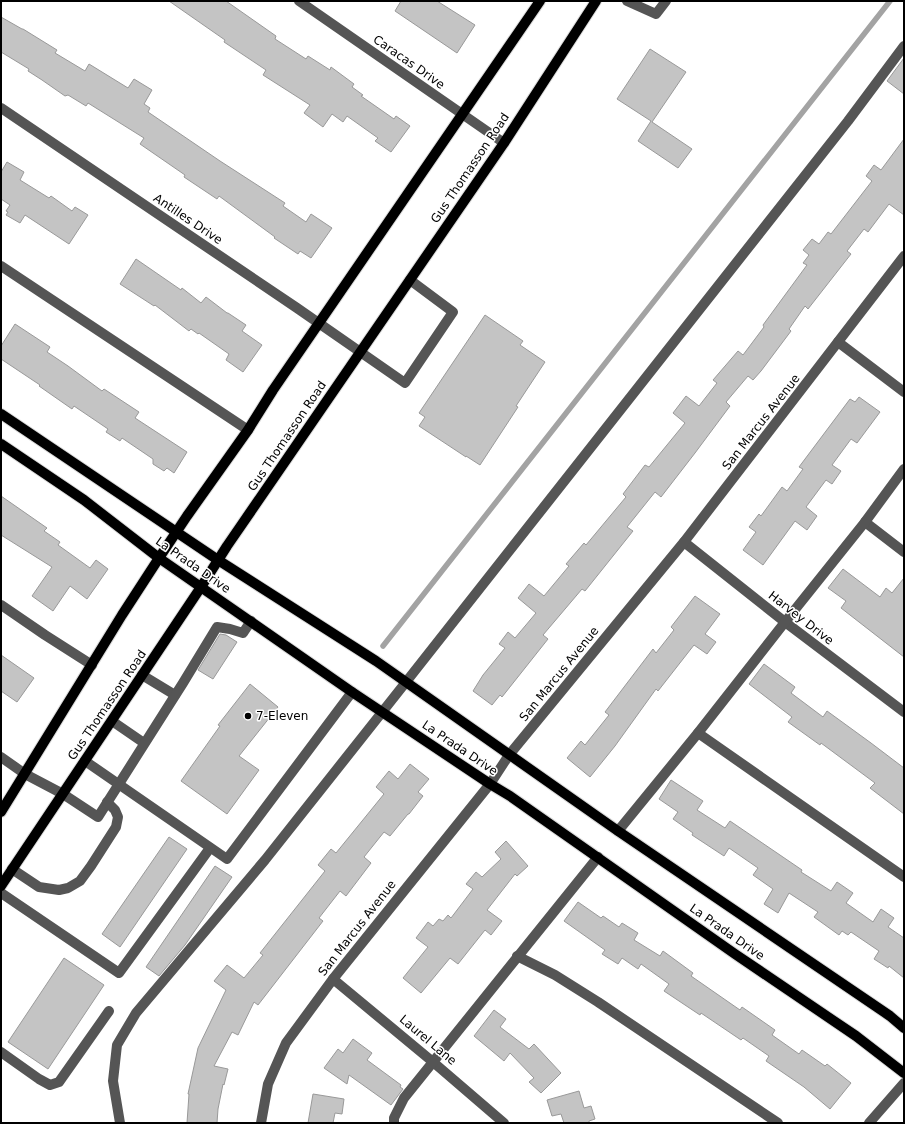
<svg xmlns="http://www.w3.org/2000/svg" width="905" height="1124" font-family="'DejaVu Sans',sans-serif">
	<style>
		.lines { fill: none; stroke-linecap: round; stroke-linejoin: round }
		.stream { stroke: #a3a3a3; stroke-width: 5.5 }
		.building { fill: #c4c4c4; stroke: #999 }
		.major-casing { stroke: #dbdbdb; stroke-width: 12 }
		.minor { stroke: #555; stroke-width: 10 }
		.major { stroke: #000; stroke-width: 10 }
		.poi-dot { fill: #000; stroke: #fff; stroke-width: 1.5 }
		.labels { text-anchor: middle; stroke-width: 3; stroke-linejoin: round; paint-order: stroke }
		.street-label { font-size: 12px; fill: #000; stroke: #fff }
		.poi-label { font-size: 12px; fill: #000; stroke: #fff; text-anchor: start }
	</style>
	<rect width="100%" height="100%" fill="#fff"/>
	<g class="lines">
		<path class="stream" d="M 383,646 L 890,1"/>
	</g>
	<g class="building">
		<path d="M 169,1 L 226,1 L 276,36 L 275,39 L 306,59 L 308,56 L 330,70 L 331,67 L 354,84 L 352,87 L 363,95 L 361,96 L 394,119 L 396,116 L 410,126 L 391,152 L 375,141 L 378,138 L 347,116 L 343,122 L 332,114 L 323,127 L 304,113 L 310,105 L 263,75 L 266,70 L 224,42 L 225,40 Z"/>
		<path d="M 401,1 L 437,1 L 475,25 L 457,53 L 395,11 Z"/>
		<path d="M 1,17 L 22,29 L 23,29 L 57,50 L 55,53 L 85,71 L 89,64 L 128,88 L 134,79 L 152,90 L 144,104 L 150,108 L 148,112 L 220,161 L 285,203 L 283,206 L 306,222 L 311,214 L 332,228 L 311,258 L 300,251 L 298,254 L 274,238 L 275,237 L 219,196 L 217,199 L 184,177 L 185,175 L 140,144 L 144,138 L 88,103 L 86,106 L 68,95 L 65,96 L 42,80 L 28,71 L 29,69 L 1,52 Z"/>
		<path d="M 650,49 L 686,72 L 652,122 L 692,149 L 678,168 L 638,141 L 651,121 L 617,99 Z"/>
		<path d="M 904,58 L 904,94 L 887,81 Z"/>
		<path d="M 904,139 L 904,215 L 889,204 L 868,232 L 864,229 L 847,251 L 851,254 L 808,309 L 805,306 L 789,329 L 791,331 L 761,371 L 753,380 L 748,376 L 726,402 L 730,406 L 695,453 L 661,497 L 655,492 L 627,527 L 633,531 L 585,591 L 582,589 L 543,635 L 548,639 L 502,697 L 500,695 L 492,705 L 473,691 L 483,675 L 505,648 L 499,644 L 508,632 L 515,638 L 536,613 L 518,598 L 529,584 L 544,596 L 569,566 L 566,564 L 584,543 L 586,545 L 626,497 L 623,494 L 645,465 L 649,467 L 685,423 L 673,413 L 686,396 L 699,406 L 717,383 L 713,380 L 738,351 L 743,355 L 764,327 L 763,325 L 807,265 L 803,263 L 809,255 L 803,250 L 812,239 L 819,244 L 828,232 L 831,234 L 872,181 L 866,176 L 874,165 L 881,170 Z"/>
		<path d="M 7,162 L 24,172 L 20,180 L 49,198 L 51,196 L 72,211 L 75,207 L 88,215 L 69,244 L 25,215 L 20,223 L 6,215 L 8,212 L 6,211 L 10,205 L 1,199 L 1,172 Z"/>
		<path d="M 136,259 L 181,290 L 182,288 L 201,303 L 206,297 L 227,313 L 228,313 L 246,325 L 242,331 L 262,345 L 243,372 L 226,360 L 229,354 L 199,333 L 198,334 L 191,329 L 189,331 L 155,305 L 154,306 L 120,284 Z"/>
		<path d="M 485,315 L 523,341 L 520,345 L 545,362 L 516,406 L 518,407 L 480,465 L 466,456 L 466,457 L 419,426 L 425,417 L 419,413 Z"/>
		<path d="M 15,324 L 50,347 L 47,352 L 68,366 L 102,391 L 104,389 L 139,412 L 135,418 L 187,452 L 174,473 L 167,468 L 164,471 L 153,464 L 153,459 L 122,438 L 120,441 L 106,432 L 108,429 L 74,406 L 72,409 L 39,386 L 40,385 L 1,359 L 1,346 Z"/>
		<path d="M 859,397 L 880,412 L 857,443 L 851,439 L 832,465 L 841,471 L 832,484 L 826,480 L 806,507 L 817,516 L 807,530 L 795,521 L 763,565 L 743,550 L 756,532 L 749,527 L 759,514 L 761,516 L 782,487 L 787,491 L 803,469 L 799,467 L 850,399 L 855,402 Z"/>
		<path d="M 1,496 L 47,528 L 44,531 L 60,542 L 58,545 L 90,568 L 96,560 L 108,569 L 87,599 L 70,586 L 53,611 L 32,596 L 52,567 L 1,535 Z"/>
		<path d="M 843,569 L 880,597 L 886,588 L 892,593 L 904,578 L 904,657 L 841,608 L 846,601 L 828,588 Z"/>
		<path d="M 695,596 L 720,614 L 705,634 L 716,642 L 707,654 L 694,645 L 658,691 L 656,689 L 615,746 L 590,777 L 567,758 L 581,741 L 585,745 L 609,715 L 605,712 L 653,649 L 656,653 L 674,630 L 671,627 Z"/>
		<path d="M 220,634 L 226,635 L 237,642 L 213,679 L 198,670 Z"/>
		<path d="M 1,655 L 34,678 L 17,702 L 1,691 Z"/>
		<path d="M 764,664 L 795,687 L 791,693 L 823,717 L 827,711 L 871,743 L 904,768 L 904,814 L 870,788 L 875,783 L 821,743 L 820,745 L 788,722 L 792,717 L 749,684 Z"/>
		<path d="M 250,684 L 278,707 L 239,756 L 259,770 L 227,814 L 181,781 L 220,726 L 218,725 Z"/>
		<path d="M 410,764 L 429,779 L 418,792 L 423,796 L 409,814 L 408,814 L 390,836 L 384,832 L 364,857 L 371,863 L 346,896 L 340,891 L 319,918 L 323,921 L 258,1005 L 254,1002 L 238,1035 L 232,1032 L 214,1066 L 228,1069 L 224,1085 L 223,1084 L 218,1109 L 217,1123 L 187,1123 L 189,1094 L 188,1094 L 198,1048 L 226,990 L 214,981 L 227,965 L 244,978 L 263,955 L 260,953 L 325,871 L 318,865 L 331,849 L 336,853 L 384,794 L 376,787 L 389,771 L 398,779 Z"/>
		<path d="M 671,780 L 703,801 L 697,810 L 725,828 L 730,821 L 802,870 L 801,872 L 831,891 L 837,882 L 853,893 L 846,903 L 873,922 L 881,909 L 894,918 L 888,927 L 904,938 L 904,978 L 889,966 L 888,968 L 874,959 L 879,951 L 851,932 L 848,935 L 842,931 L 839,935 L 814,917 L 818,912 L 789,893 L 778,913 L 764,904 L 773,889 L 753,875 L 758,868 L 729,848 L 724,856 L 692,835 L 693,833 L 673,819 L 678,812 L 659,799 Z"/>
		<path d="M 169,837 L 187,849 L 120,947 L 102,934 Z"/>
		<path d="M 506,841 L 528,866 L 517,876 L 515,874 L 487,910 L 502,921 L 491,935 L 485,930 L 458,964 L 450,958 L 421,993 L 403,978 L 428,947 L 416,938 L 428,922 L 433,926 L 439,919 L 443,921 L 448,915 L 451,918 L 473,889 L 466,884 L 476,872 L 482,877 L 501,859 L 495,852 Z"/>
		<path d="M 215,866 L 232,877 L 185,945 L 159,976 L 146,967 Z"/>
		<path d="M 578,902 L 601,918 L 603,916 L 619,927 L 622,923 L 638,933 L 634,940 L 660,956 L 663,951 L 693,973 L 691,976 L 740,1010 L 742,1007 L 775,1030 L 772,1035 L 799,1054 L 802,1050 L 825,1066 L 827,1064 L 851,1083 L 830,1109 L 804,1087 L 766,1061 L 769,1056 L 743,1038 L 741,1040 L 701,1013 L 700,1015 L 664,991 L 669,984 L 641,964 L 638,969 L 622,958 L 618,964 L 602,954 L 605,950 L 564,921 Z"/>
		<path d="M 64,958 L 104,985 L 48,1069 L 8,1042 Z"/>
		<path d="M 494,1010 L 506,1019 L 500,1027 L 529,1049 L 534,1044 L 561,1073 L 541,1093 L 529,1082 L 534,1078 L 510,1053 L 504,1061 L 474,1036 Z"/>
		<path d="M 353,1039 L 372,1053 L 367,1060 L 401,1085 L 400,1087 L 403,1089 L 391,1105 L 349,1075 L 347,1084 L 324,1068 L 338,1049 L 343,1053 Z"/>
		<path d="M 579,1091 L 584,1108 L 591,1106 L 595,1119 L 589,1121 L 589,1123 L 564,1123 L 561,1114 L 552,1116 L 547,1100 Z"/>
		<path d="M 313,1094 L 344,1099 L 342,1114 L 335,1113 L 333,1123 L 308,1123 Z"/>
	</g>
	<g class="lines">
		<defs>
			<g id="major">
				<path d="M 1,414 L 218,560 L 376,661 L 618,831 L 890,1016 L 904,1028"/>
				<path d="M 1,444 L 84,500 L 159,558 L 352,692 L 490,784 L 510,796 L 735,954 L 856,1036 L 904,1073"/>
				<path d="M 1,812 L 122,615 L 159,558 L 187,516 L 248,430 L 273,390 L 540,1"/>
				<path d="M 1,886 L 201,587 L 227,546 L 504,143 L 596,1"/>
			</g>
		</defs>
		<use href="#major" class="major-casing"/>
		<g class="minor">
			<path d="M 299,1 L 504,143"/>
			<path d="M 627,1 L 656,14 L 666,1"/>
			<path d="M 1,108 L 297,308 L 405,383 L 453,312 L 410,280"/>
			<path d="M 1,266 L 248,430"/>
			<path d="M 838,342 L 904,392"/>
			<path d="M 865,522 L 904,552"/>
			<path d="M 684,542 L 785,622 L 904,712"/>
			<path d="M 1,605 L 45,635 L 92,665"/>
			<path d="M 142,675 L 175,695"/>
			<path d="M 112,721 L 144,743"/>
			<path d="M 698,733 L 904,877"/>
			<path d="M 1,757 L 25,774 L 63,794 L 98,817 L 183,683 L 217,627 L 230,629 L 243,633 L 251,621"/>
			<path d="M 85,761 L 227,859 L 352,692"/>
			<path d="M 618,831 L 698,733 L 785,622 L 865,522 L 904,469"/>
			<path d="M 12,869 L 39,887 L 59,890 L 68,888 L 80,881 L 91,866 L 116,827 L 118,817 L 115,810 L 107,802"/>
			<path d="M 1,893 L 119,973 L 210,848"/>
			<path d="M 517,956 L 555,975 L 598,1002 L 778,1123"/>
			<path d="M 333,979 L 433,1062 L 504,1123"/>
			<path d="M 1,1052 L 39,1079 L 50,1085 L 59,1082 L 109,1011"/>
			<path d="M 120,1123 L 113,1081 L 117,1045 L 136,1013 L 265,860 L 406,682 L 848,121 L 904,46"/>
			<path d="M 261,1123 L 268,1084 L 286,1043 L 333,979 L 490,784 L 509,755 L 684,542 L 904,256"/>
			<path d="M 394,1123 L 394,1118 L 404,1098 L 598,857"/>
			<path d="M 869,1123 L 904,1083"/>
		</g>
		<use href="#major" class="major"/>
	</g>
	<circle class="poi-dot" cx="248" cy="716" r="4"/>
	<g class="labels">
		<g class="street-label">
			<text transform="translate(409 62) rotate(35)" y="4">Caracas Drive</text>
			<text transform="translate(470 168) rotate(-56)" y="4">Gus Thomasson Road</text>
			<text transform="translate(188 219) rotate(34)" y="4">Antilles Drive</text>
			<text transform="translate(761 422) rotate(-52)" y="4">San Marcus Avenue</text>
			<text transform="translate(287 436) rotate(-56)" y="4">Gus Thomasson Road</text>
			<text transform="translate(193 565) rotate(35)" y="4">La Prada Drive</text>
			<text transform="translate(801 618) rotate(38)" y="4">Harvey Drive</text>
			<text transform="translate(559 674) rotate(-51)" y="4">San Marcus Avenue</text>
			<text transform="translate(107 705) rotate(-56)" y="4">Gus Thomasson Road</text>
			<text transform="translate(460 748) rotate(34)" y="4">La Prada Drive</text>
			<text transform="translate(357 928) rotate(-52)" y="4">San Marcus Avenue</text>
			<text transform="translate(727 932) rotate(35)" y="4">La Prada Drive</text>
			<text transform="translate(428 1040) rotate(40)" y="4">Laurel Lane</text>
		</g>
		<g class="poi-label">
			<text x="256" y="720">7-Eleven</text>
		</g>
	</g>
	<rect width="905" height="1124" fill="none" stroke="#000000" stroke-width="4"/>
</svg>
